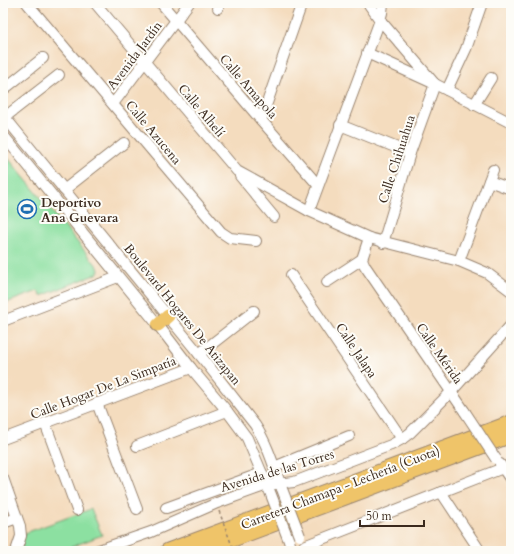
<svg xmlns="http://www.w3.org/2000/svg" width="514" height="554" font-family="Cardo,serif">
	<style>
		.green { fill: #8ce0a1; stroke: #648560 }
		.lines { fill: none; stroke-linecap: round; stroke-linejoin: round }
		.minor-casing { stroke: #98836e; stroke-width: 12 }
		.major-casing { stroke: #98836e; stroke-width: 15 }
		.highway-casing { stroke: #98836e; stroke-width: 17 }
		.minor { stroke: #fff; stroke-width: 10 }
		.major { stroke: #efc469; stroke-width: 13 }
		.highway { stroke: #efc469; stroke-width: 15 }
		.minor-bridge-casing { stroke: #98836e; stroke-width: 12; stroke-linecap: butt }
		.path-bridge { stroke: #98836e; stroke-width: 1.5; stroke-dasharray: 3 3; stroke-linecap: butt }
		.minor-bridge { stroke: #fff; stroke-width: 10 }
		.labels { text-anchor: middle; stroke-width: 4; stroke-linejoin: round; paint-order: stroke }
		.street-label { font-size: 13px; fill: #3b2a1e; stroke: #fdfcf7 }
		.poi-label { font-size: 13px; font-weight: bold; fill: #3b2a1e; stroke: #fdfcf7; text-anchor: start }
	</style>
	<rect width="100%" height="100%" fill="#fdfcf7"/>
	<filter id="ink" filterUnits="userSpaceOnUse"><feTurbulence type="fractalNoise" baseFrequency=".025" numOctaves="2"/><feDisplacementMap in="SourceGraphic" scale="8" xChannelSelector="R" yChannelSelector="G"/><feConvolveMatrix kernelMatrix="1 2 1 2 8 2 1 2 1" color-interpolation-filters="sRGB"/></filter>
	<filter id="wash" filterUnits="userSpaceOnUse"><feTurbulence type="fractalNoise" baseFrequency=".012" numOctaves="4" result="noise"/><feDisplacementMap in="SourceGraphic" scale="16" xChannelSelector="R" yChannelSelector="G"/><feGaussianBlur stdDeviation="0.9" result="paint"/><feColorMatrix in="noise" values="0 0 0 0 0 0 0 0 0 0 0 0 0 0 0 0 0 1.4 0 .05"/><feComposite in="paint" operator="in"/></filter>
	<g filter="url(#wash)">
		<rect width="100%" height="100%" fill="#f4dcbe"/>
		<g class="green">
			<path d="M 3,152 L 98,267 L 99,270 L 97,274 L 41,296 L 38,291 L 3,304 Z"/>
			<path d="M 91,509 L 102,535 L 61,551 L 18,551 L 25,533 Z"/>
		</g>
	</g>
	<g filter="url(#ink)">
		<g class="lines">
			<defs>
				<g id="minor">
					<path d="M 27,3 L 221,232 L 230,238 L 256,241"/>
					<path d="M 95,3 L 237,171 L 309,211 L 369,238 L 459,261 L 487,273 L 511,291"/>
					<path d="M 161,3 L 261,120 L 318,185"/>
					<path d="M 368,3 L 380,20 L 434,83"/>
					<path d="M 218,8 L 219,3"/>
					<path d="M 367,53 L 435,84 L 511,123"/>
					<path d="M 3,90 L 43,58"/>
					<path d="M 447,90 L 466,49 L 482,3"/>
					<path d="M 113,104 L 189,3"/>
					<path d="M 474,105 L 491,78"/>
					<path d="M 3,115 L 204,360 L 255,425 C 268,445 274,467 282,489"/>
					<path d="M 5,117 L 59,75"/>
					<path d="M 261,120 L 302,3"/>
					<path d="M 340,125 L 410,153"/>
					<path d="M 3,135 L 158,325 L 191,368 L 227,411 L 247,438 L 269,490"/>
					<path d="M 240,176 L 274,217"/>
					<path d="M 489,181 L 511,189"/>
					<path d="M 64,190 L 124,143"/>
					<path d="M 309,211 L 380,20 L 382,13 L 383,3"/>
					<path d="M 369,238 L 362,259 L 365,266 L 465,412"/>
					<path d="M 383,243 L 410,153 L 435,84"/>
					<path d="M 459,261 L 493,170"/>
					<path d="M 291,275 L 402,439"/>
					<path d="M 327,282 L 362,259"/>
					<path d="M 3,321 L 118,277"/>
					<path d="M 199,354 L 254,311"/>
					<path d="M 97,403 L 137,509"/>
					<path d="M 45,423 L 77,510"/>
					<path d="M 3,439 L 191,368"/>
					<path d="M 137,446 L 227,411"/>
					<path d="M 500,464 L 511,480"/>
					<path d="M 274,467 L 349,436"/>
					<path d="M 3,478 L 20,526 L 21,536 L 16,551"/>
					<path d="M 441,492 L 480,551"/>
					<path d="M 166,508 L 262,473"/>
					<path d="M 3,523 L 17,518"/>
					<path d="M 289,541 L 292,551"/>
					<path d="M 304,546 L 503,468"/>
					<path d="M 96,551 L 151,532 L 217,503 L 267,485 L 294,482 L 302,479 L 391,445 L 402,439 L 410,433 L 451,392 L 511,325"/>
				</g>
				<path id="major" d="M 158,325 L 168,316"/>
				<g id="highway">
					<path d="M 168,551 L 511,423"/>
					<path d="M 201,551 L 511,435"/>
				</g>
			</defs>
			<use href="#minor" class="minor-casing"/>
			<use href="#major" class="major-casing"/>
			<use href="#highway" class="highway-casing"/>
			<use href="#minor" class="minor"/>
			<use href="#major" class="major"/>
			<use href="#highway" class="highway"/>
			<defs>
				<g id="minor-bridge">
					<path d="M 465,412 L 496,459"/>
					<path d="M 282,489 L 300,536"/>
					<path d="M 270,492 L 289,541"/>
				</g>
			</defs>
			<use href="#minor-bridge" class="minor-bridge-casing"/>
			<path class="path-bridge" d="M 219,511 L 234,551"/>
			<use href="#minor-bridge" class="minor-bridge"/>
		</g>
	</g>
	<defs>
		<symbol id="stadium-ring" viewBox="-11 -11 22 22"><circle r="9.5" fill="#fdfcf7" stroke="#1f6fb2" stroke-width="1.5"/><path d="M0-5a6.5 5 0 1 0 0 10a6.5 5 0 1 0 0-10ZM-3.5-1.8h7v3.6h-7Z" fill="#1f6fb2"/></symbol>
	</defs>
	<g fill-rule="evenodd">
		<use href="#stadium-ring" x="16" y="198" width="22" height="22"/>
	</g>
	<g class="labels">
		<g class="street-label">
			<text transform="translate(134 55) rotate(-53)" y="5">Avenida Jardín</text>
			<text transform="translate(249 86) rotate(49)" y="5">Calle Amapola</text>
			<text transform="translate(202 110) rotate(50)" y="5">Calle Alhelí</text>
			<text transform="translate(154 132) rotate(50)" y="5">Calle Azucena</text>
			<text transform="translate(396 159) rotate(-72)" y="5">Calle Chihuahua</text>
			<text transform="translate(183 314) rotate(51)" y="5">Boulevard Hogares De Atizapan</text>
			<text transform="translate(357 350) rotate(56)" y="5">Calle Jalapa</text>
			<text transform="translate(440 353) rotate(55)" y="5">Calle Mérida</text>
			<text transform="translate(103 387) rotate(-21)" y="5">Calle Hogar De La Simpatía</text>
			<text transform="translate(277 470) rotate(-17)" y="5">Avenida de las Torres</text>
			<text transform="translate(340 487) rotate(-21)" y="5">Carretera Chamapa - Lechería (Cuota)</text>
		</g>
		<g class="poi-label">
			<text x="41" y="207">Deportivo<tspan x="41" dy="15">Ana Guevara</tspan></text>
		</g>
	</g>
	<rect width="514" height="554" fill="none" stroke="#fdfcf7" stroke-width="16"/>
	<path d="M360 520v6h64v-6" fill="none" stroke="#3b2a1e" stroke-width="2"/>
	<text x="366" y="520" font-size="12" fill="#3b2a1e" stroke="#fdfcf7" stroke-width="3" paint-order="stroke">50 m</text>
</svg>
